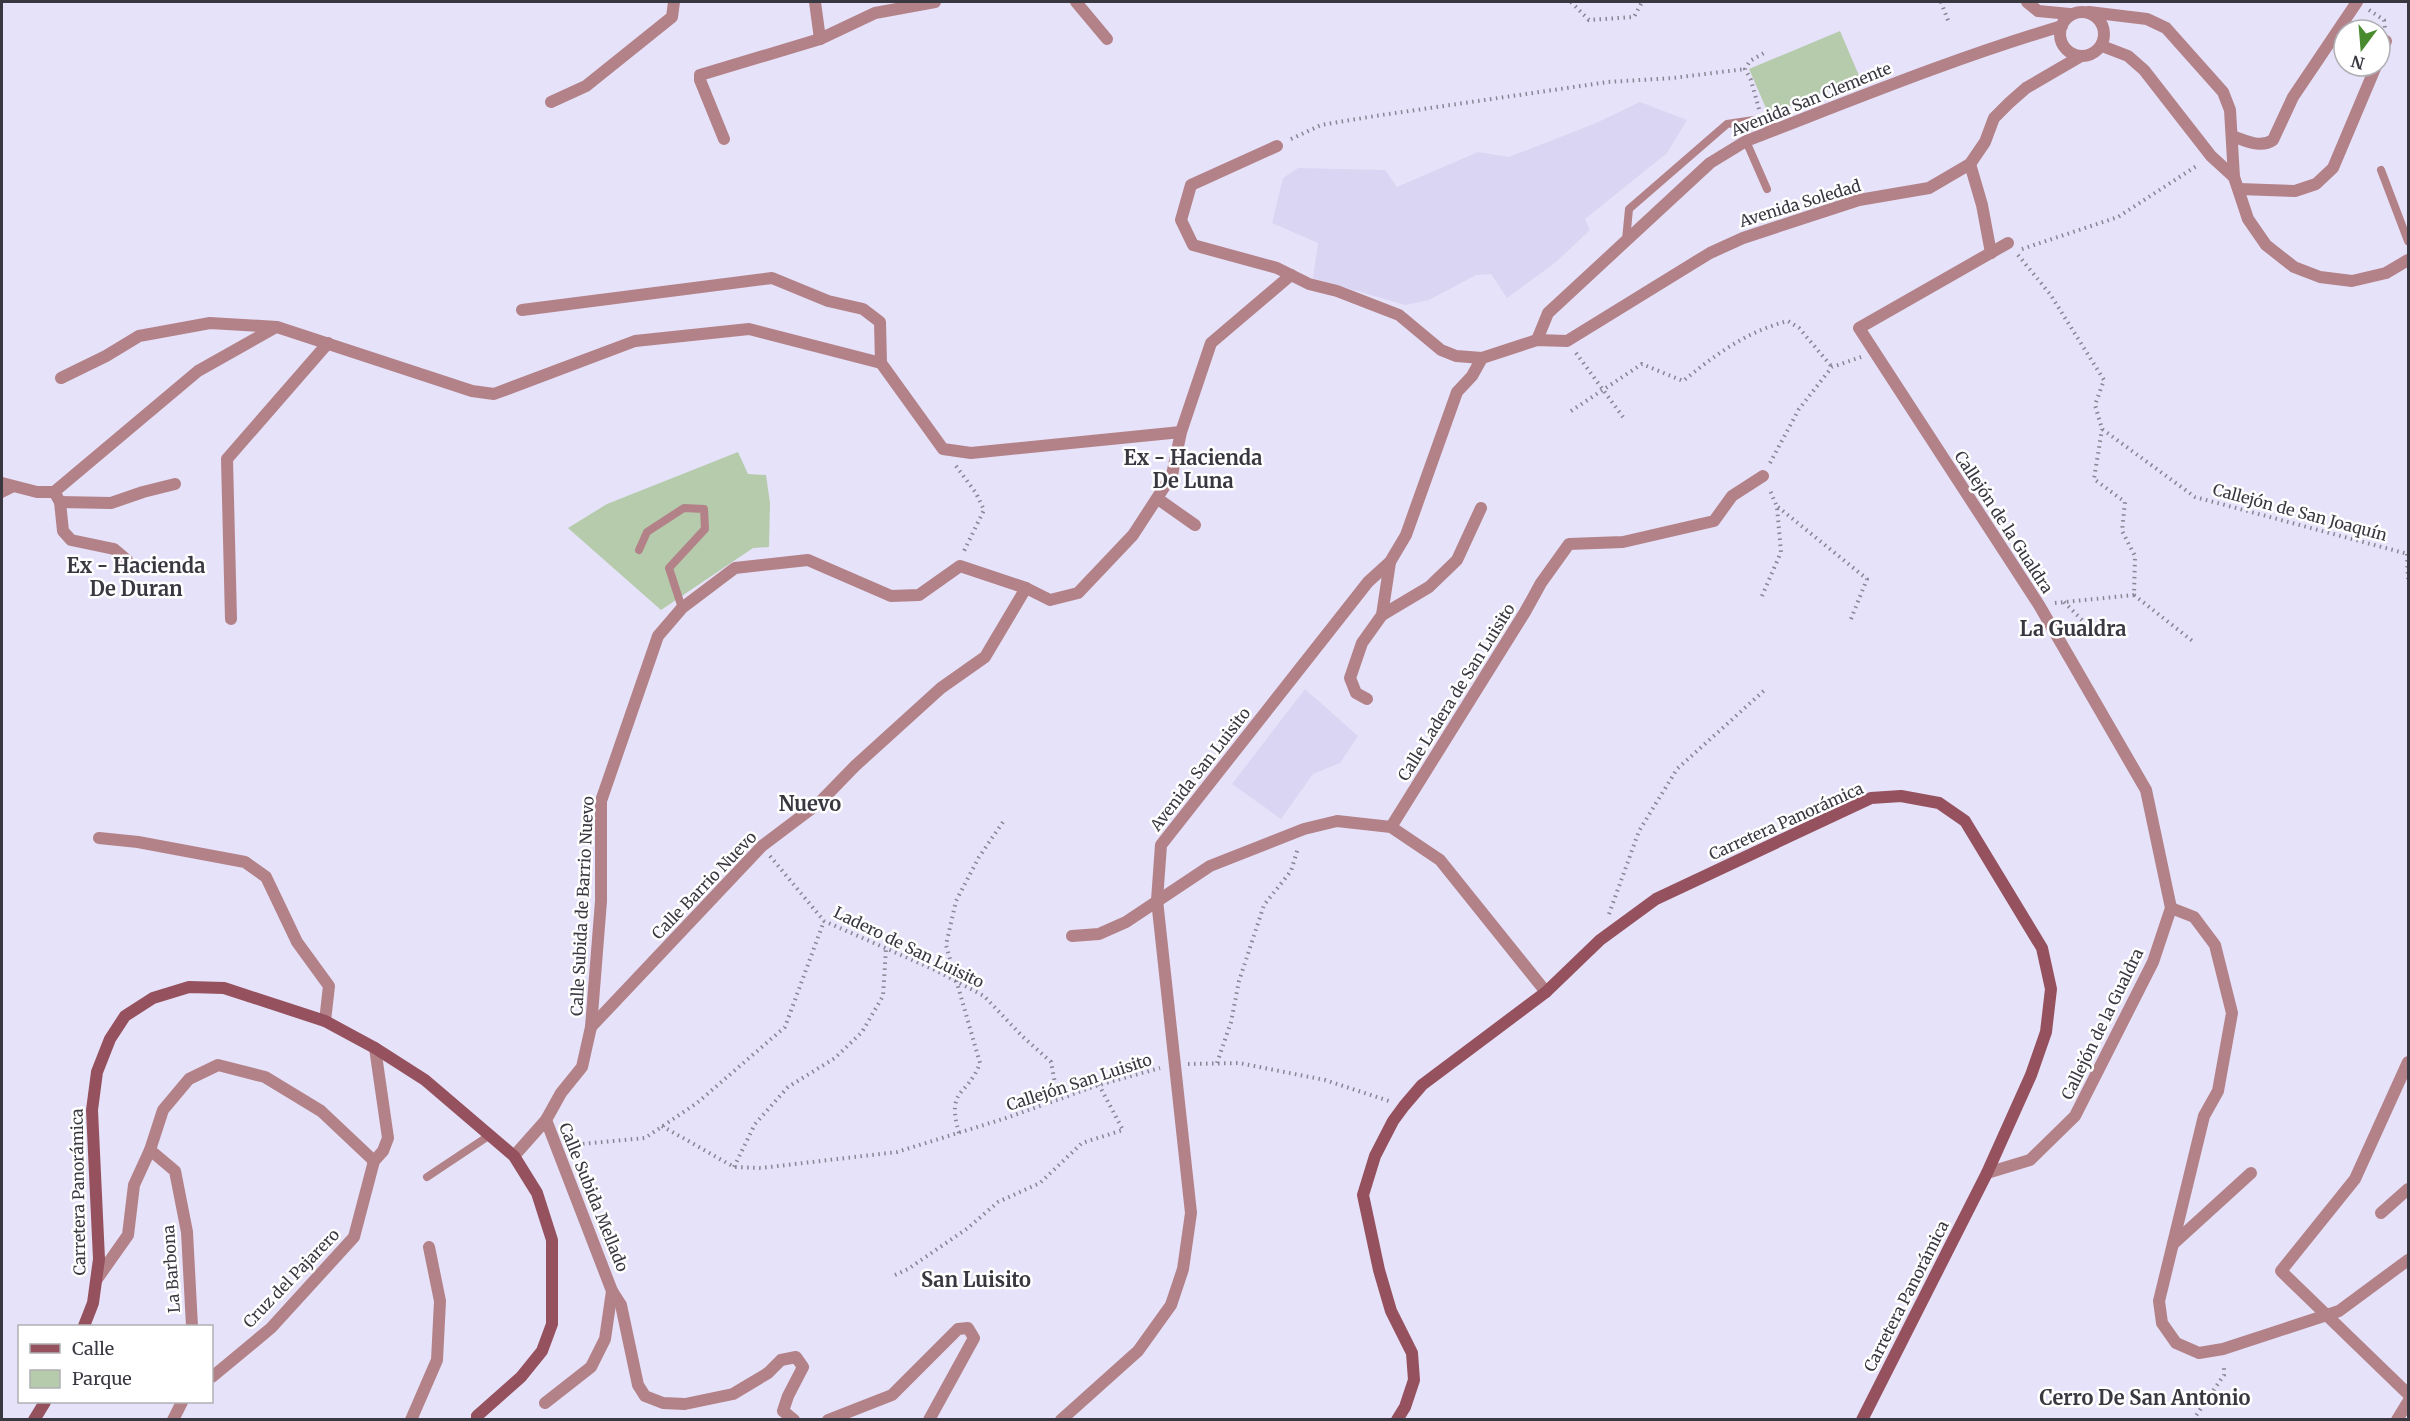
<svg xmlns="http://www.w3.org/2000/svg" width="2410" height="1421" font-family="Merriweather,serif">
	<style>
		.built { fill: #dad5f2 }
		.green { fill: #b5cbac }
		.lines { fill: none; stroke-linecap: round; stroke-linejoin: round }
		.path { stroke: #888594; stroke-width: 4; stroke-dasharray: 1.5 4.5; stroke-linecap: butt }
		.lane { stroke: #b38289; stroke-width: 8 }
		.street { stroke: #b38289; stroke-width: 12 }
		.secondary { stroke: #96515e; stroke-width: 12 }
		.labels { text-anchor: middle; stroke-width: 5; stroke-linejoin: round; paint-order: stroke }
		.street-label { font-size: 16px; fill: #393740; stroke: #fff }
		.quarter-label { font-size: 20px; font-weight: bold; fill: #393740; stroke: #fff }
	</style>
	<rect width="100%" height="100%" fill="#e6e2f9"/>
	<g class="built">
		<path d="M 1640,102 L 1687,120 L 1667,153 L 1585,219 L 1590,230 L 1556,262 L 1507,298 L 1491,274 L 1476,275 L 1429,300 L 1405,305 L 1313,278 L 1318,243 L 1272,223 L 1283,178 L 1298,168 L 1385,170 L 1397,187 L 1478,152 L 1509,157 L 1596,123 Z"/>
		<path d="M 1305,689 L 1358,736 L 1340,763 L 1313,774 L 1281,819 L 1232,784 Z"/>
	</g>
	<g class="green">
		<path d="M 1840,31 L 1860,78 L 1769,115 L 1749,69 Z"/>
		<path d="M 738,452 L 748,474 L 766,475 L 770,503 L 769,547 L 753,548 L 661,610 L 568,528 L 607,504 Z"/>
	</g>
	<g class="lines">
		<g class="path">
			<path d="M 1571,2 L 1589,20 L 1634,17 L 1642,2"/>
			<path d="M 1941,2 L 1949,23"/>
			<path d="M 2369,10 L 2384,20 L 2385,28"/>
			<path d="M 1759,109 L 1751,80 L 1745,69 L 1750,61 L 1764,53"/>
			<path d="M 1291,139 L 1321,125 L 1375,116 L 1608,82 L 1673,78 L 1745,69"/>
			<path d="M 2022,249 L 2118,217 L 2198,165"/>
			<path d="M 2018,255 L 2050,294 L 2104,380 L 2095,405 L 2102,429 L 2195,497 L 2408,554"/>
			<path d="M 1576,353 L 1623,417"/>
			<path d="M 1571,411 L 1642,364 L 1683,381 C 1715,355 1747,331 1788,321 L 1799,328 L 1832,367"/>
			<path d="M 1770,463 L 1799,409 L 1832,367 L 1861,357"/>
			<path d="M 956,466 L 976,493 L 984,510 L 963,553"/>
			<path d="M 1778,507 L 1867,579 L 1851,619"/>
			<path d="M 2407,554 L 2408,579"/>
			<path d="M 2134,595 L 2195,643"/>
			<path d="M 1762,596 L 1781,552 L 1777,507 L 1769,488"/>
			<path d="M 2064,602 L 2102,640"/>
			<path d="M 2055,603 L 2134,595 L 2135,556 L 2122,531 L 2125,502 L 2094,479 L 2102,429"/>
			<path d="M 770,856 L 824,921 L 935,970 L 984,996 L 1022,1036 L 1051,1062 L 1058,1099"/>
			<path d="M 1609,914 L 1639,831 L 1677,769 L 1767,688"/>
			<path d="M 1217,1063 L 1231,1022 L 1239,981 L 1264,905 L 1291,871 L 1298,848"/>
			<path d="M 1188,1064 L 1239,1063 L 1325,1080 L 1389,1101"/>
			<path d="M 662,1126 L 734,1167 L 761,1168 L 897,1152 L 1003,1119 L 1099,1085 L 1160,1068"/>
			<path d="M 959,1133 C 946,1087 967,1098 980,1063 L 946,945 L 956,901 L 979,857 L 1003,822"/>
			<path d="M 571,1145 L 645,1138 L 697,1103 L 785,1027 L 824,921"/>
			<path d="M 734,1167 L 755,1124 L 788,1087 L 835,1058 L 862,1032 L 883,996 L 886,948"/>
			<path d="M 895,1275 L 908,1269 L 968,1228 L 998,1202 L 1040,1183 L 1082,1143 L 1123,1130 L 1099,1085"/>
			<path d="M 2193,1420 L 2224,1375 L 2224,1364"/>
		</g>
		<g class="lane">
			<path d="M 1746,141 L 1767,189"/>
			<path d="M 2381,170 L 2408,241"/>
			<path d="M 1626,240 L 1629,209 L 1727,124 L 1754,120 L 1778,128"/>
			<path d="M 2,494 L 16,487"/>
			<path d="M 639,550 L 647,532 L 684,508 L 704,509 L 705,529 L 669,568 L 682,608"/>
			<path d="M 427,1177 L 490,1135"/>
		</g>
		<g class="street">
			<path d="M 815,2 L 820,39"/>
			<path d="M 1076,2 L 1107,39"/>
			<path d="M 2027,2 L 2038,11 L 2070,14"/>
			<circle cx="2082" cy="34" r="22"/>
			<path d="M 2089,12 L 2147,19 L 2166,28 L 2223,92 L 2230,110 L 2234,177 L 2248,219 L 2266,245 L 2294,267 L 2320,277 L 2352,281 L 2386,273 L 2408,260"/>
			<path d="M 2102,46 L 2128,56 L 2144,70 L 2211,156 L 2234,177"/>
			<path d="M 2380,56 L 2386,41"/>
			<path d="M 551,102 L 586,86 L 672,17 L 674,2"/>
			<path d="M 2232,136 C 2245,140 2260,149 2273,140 L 2293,97 L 2357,2"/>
			<path d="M 724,139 L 700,80 L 700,75 L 820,39 L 875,13 L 935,2"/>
			<path d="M 1277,146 L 1191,185 L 1181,220 L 1193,245 L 1277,268 L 1309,284 L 1337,291 L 1399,315 L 1441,350 L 1456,356 L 1482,358 L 1537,340 L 1567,341 L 1710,253 L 1743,238 L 1859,200 L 1929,188 L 1970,164 L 1985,142 L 1994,118 L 2009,103 L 2026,88 L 2081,56"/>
			<path d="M 1970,164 L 1982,205 L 1991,253"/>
			<path d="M 2239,189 L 2295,191 L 2316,184 L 2333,168 L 2376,66"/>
			<path d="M 522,310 L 772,278 L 828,301 L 863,309 L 880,322 L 881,363"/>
			<path d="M 1537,340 L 1548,313 L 1710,163 L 1746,141 C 1850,101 1954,58 2062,26"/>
			<path d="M 61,378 L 106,356 L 139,336 L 210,323 L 277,327 L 472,391 L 494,394 L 635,341 L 749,329 L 881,363 L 943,449 L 971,453 L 1181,432"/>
			<path d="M 2,483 L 37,492 L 54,492 L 198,371 L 276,327"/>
			<path d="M 56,495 L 60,502 L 63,531 L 71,540 L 114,549 L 127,560"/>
			<path d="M 1158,499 L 1195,525"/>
			<path d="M 60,502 L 111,503 L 143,492 L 175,484"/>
			<path d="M 1382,615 L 1429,587 L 1457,560 L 1481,508"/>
			<path d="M 231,619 L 227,459 L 328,343"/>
			<path d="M 1367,699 L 1356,693 L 1350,678 L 1362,643 L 1382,615 L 1390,562"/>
			<path d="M 1391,827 L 1525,612 L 1541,583 L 1569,544 L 1623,542 L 1714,521 L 1732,496 L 1763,476"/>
			<path d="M 99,838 L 138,842 L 245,862 L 266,877 L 297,942 L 329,986 L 325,1021"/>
			<path d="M 2171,908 L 2194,917 L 2215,945 L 2232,1013 L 2218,1091 L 2204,1116 L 2159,1301 L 2162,1323 L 2176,1343 L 2199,1353 L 2223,1349 L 2339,1311 L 2408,1260"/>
			<path d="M 1072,936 L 1099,934 L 1126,922 L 1210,866 L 1304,829 L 1337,821 L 1391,827 L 1440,860 L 1546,992"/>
			<path d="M 591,1027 L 762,846 L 819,803 L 855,766 L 941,688 L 985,657 L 1026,588"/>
			<path d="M 2408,1062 L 2355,1179 L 2281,1271 L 2408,1394"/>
			<path d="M 150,1150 L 175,1171 L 187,1232 L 192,1326"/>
			<path d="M 514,1156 L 546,1120 L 561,1093 L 582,1067 L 591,1027 L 601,901 L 601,801 L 658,636 L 682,608 L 735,568 L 808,560 L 891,596 L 919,595 L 960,566 L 1026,588 L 1050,600 L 1078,593 L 1133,535 L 1172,475 L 1181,432 L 1211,343 L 1291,275"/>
			<path d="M 1987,1173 L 2030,1160 L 2075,1116 L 2153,962 L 2171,908 L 2146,790 L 2039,605 L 1859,328 L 2008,243"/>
			<path d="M 2381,1213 L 2408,1189"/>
			<path d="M 2173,1244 L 2251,1173"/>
			<path d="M 97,1279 L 128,1235 L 134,1185 L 150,1150 L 163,1110 L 189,1079 L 218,1065 L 265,1077 L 321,1111 L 374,1161"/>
			<path d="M 612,1291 L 621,1305 L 638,1385 L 645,1396 L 663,1403 L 685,1404 L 733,1394 L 768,1373 L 781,1360 L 796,1357 L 803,1367 L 788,1396 L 783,1411 L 794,1420"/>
			<path d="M 212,1377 L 271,1328 L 354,1237 L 374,1161 L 383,1151 L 388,1138 L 375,1048"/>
			<path d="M 545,1403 L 591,1367 L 605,1339 L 612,1291 L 546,1120"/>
			<path d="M 173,1420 L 182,1402"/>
			<path d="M 411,1420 L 437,1360 L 440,1301 L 429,1247"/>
			<path d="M 828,1420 L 892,1395 L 958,1329 L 968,1328 L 974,1338 L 929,1420"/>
			<path d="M 1061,1420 L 1138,1351 L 1171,1305 L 1183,1269 L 1191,1213 L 1157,900 L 1161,845 L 1368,582 L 1390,562 L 1406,535 L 1457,392 L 1472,376 L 1482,358"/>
			<path d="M 2397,1420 L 2408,1402"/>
		</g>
		<g class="secondary">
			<path d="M 84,1326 L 93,1303 L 99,1259 L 92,1110 L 97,1072 L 110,1039 L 125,1016 L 153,998 L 189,987 L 224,988 L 325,1021 L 375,1048 L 425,1080 L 514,1156 L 537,1193 L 552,1240 L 552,1324 L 542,1351 L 521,1377 L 477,1416 L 477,1420"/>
			<path d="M 34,1420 L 45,1402"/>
			<path d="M 1397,1420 L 1405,1407 L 1414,1380 L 1412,1353 L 1391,1311 L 1379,1270 L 1363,1195 L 1375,1156 L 1393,1121 L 1404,1106 L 1422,1085 L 1546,992 L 1600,940 L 1656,899 L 1871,798 L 1901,796 L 1939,803 L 1965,821 L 2042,948 L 2051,989 L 2046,1032 L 2031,1075 L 1987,1173 L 1862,1420"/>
		</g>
	</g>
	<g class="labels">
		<g class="street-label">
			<text transform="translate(1811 99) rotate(-22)" y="6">Avenida San Clemente</text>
			<text transform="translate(1800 203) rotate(-17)" y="6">Avenida Soledad</text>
			<text transform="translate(2300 512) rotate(15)" y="6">Callejón de San Joaquín</text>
			<text transform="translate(2004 522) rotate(57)" y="6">Callejón de la Gualdra</text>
			<text transform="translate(1456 692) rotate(-58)" y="6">Calle Ladera de San Luisito</text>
			<text transform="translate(1200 769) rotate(-52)" y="6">Avenida San Luisito</text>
			<text transform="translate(1786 821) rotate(-24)" y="6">Carretera Panorámica</text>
			<text transform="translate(704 885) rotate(-46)" y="6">Calle Barrio Nuevo</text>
			<text transform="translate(582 906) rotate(-87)" y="6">Calle Subida de Barrio Nuevo</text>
			<text transform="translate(909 947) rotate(26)" y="6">Ladero de San Luisito</text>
			<text transform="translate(2102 1024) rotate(-64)" y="6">Callejón de la Gualdra</text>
			<text transform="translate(1079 1082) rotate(-18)" y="6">Callejón San Luisito</text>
			<text transform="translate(78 1192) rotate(-91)" y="6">Carretera Panorámica</text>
			<text transform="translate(594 1197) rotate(68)" y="6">Calle Subida Mellado</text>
			<text transform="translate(171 1269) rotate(-94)" y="6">La Barbona</text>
			<text transform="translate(291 1278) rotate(-46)" y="6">Cruz del Pajarero</text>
			<text transform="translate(1906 1296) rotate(-63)" y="6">Carretera Panorámica</text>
		</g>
		<g class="quarter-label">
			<text x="1193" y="465">Ex - Hacienda<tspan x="1193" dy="23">De Luna</tspan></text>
			<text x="136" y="573">Ex - Hacienda<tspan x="136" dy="23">De Duran</tspan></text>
			<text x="2073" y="636">La Gualdra</text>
			<text x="810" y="811">Nuevo</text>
			<text x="976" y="1287">San Luisito</text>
			<text x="2145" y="1405">Cerro De San Antonio</text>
		</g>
	</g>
	<rect width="2410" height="1421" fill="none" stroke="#393740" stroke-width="6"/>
	<rect x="18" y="1325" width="195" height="78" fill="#ffffff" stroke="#b0afb3" stroke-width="1.5"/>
	<rect x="30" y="1344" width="30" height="9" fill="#96515e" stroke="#b0afb3" stroke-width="1.5"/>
	<text x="72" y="1355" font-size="18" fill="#393740">Calle</text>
	<rect x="30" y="1370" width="30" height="18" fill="#b5cbac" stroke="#b0afb3" stroke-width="1.5"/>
	<text x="72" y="1385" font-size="18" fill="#393740">Parque</text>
	<g transform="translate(2362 48) rotate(196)"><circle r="28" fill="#ffffff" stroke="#b0afb3" stroke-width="1.5"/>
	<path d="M0-4.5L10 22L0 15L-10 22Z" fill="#488b2e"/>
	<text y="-9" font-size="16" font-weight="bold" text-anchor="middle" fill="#393740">N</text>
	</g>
</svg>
